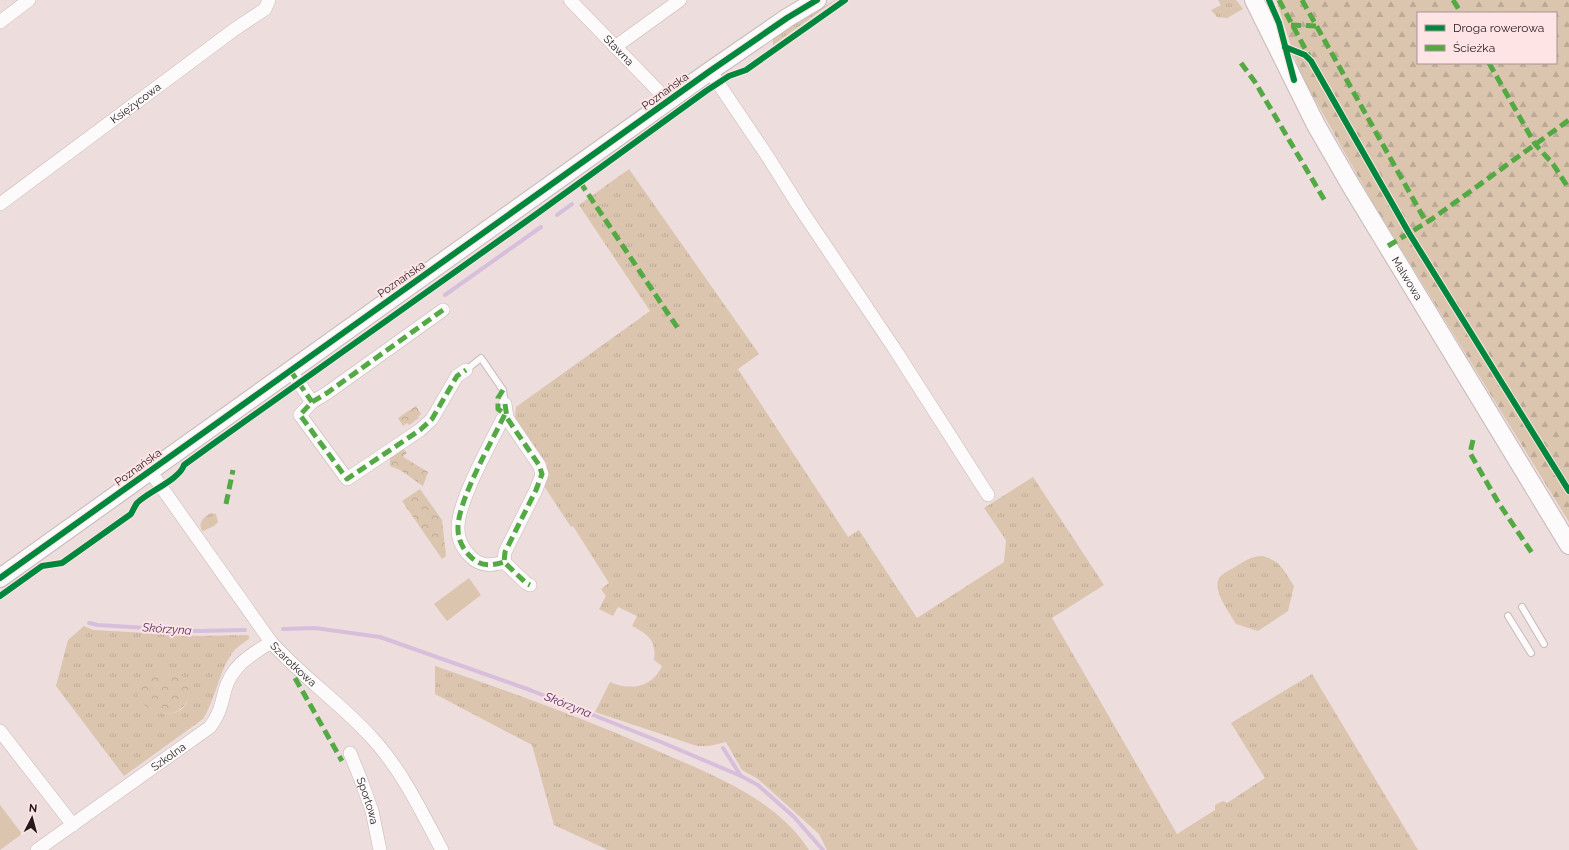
<svg xmlns="http://www.w3.org/2000/svg" width="1569" height="850" font-family="Raleway,sans-serif">
	<style>
		.grass { fill: url(#grass-tufts); fill-rule: evenodd }
		.forest { fill: url(#forest-firs); fill-rule: evenodd }
		.park { fill: url(#park-crowns) }
		.pitch { fill: #dbc5af }
		.lines { fill: none; stroke-linecap: round; stroke-linejoin: round }
		.stream { stroke: #d7bedb; stroke-width: 4 }
		.lane-casing { stroke: #c6b9b9; stroke-width: 8 }
		.street-casing { stroke: #c6b9b9; stroke-width: 14 }
		.secondary-casing { stroke: #c6b9b9; stroke-width: 20 }
		.lane { stroke: #fcfafa; stroke-width: 6 }
		.street { stroke: #fcfafa; stroke-width: 13 }
		.secondary { stroke: #fcfafa; stroke-width: 18 }
		.quiet { stroke: #53a943; stroke-width: 5; stroke-dasharray: 10 5; stroke-linecap: butt }
		.cycleway-casing { stroke: #fee4e5; stroke-width: 8 }
		.cycleway { stroke: #00873e; stroke-width: 6 }
		.labels { text-anchor: middle; stroke-width: 4; stroke-linejoin: round; paint-order: stroke }
		.street-label { font-size: 11px; fill: #251a1b; stroke: #fee4e5 }
		.water-label { font-size: 12px; font-style: italic; fill: #543064; stroke: #fee4e5 }
	</style>
	<defs>
		<pattern id="grass-tufts" width="24" height="20" patternUnits="userSpaceOnUse"><rect width="24" height="20" fill="#dbc5af"/><path d="M3 7l-1-3M5 7V3M7 7l1-3M15 17l-1-3M17 17v-4M19 17l1-3" fill="none" stroke="#bca996"/></pattern>
		<pattern id="forest-firs" width="22" height="20" patternUnits="userSpaceOnUse"><rect width="22" height="20" fill="#dbc5af"/><path d="M5 1l3.5 6h-7zM16 11l3.5 6h-7z" fill="#bca996"/></pattern>
		<pattern id="park-crowns" width="20" height="18" patternUnits="userSpaceOnUse"><rect width="20" height="18" fill="#dbc5af"/><path d="M2 6a3 3 0 1 1 6 0M12 15a3 3 0 1 1 6 0" fill="none" stroke="#bca996"/></pattern>
	</defs>
	<rect width="100%" height="100%" fill="#eddddd"/>
	<g class="grass">
		<path d="M 835,0 L 836,0 L 773,45 L 773,38 Z"/>
		<path d="M 1218,0 L 1236,0 L 1243,9 L 1227,18 L 1217,17 L 1211,10 L 1221,5 Z"/>
		<path d="M 629,169 L 759,354 L 738,369 L 848,537 L 859,530 L 917,618 L 1004,562 L 1006,540 L 984,508 L 1033,477 L 1104,585 L 1052,618 L 1177,834 L 1215,810 L 1215,805 L 1223,801 L 1227,803 L 1265,778 L 1231,723 L 1312,674 L 1418,850 L 827,850 L 819,834 L 758,779 L 742,770 L 726,742 L 709,746 L 697,746 L 595,712 L 610,682 C 630,691 652,688 662,666 L 654,660 C 657,641 648,634 632,626 L 637,616 L 618,607 L 613,616 L 599,609 L 606,596 L 601,589 L 609,583 L 573,526 L 571,527 L 544,486 L 547,471 L 547,464 L 515,418 L 516,407 L 650,311 L 579,205 Z"/>
		<path d="M 211,513 L 216,514 L 218,522 L 214,526 L 203,531 L 201,529 C 199,521 204,517 211,513 Z"/>
		<path d="M 1261,556 C 1281,560 1283,570 1294,586 L 1288,611 L 1258,631 L 1236,624 C 1230,613 1212,591 1219,578 C 1223,573 1230,570 1235,567 C 1244,561 1250,557 1261,556 Z"/>
		<path d="M 84,626 L 93,630 L 199,636 L 246,635 L 249,636 L 249,639 C 243,643 236,648 232,653 C 218,674 216,698 203,719 L 124,776 L 56,686 L 68,640 ZM 142,682 L 189,687 C 189,705 183,714 164,714 L 138,689 Z"/>
		<path d="M 435,666 C 508,691 580,717 651,748 C 707,773 774,796 809,850 L 608,850 L 554,825 L 532,745 L 435,694 Z"/>
	</g>
	<path class="forest" d="M 1276,0 L 1569,0 L 1569,522 L 1373,203 L 1300,73 ZM 1418,13 L 1556,13 L 1556,63 L 1418,63 Z"/>
	<g class="park">
		<path d="M 416,406 L 421,414 L 418,417 L 419,418 L 409,425 L 407,423 L 403,426 L 398,418 Z"/>
		<path d="M 403,448 L 407,453 L 403,456 L 405,458 L 428,472 L 423,486 L 400,470 L 390,466 L 390,458 Z"/>
		<path d="M 420,489 L 442,520 L 446,556 L 442,559 L 402,501 Z"/>
		<path d="M 165,672 C 204,668 193,727 154,711 C 140,705 129,690 145,679 C 150,675 159,674 165,672 Z"/>
	</g>
	<g class="pitch">
		<path d="M 469,578 L 481,595 L 447,621 L 434,604 Z"/>
		<path d="M 0,805 L 22,834 L 0,850 Z"/>
	</g>
	<g class="lines">
		<g class="stream">
			<path d="M 557,215 L 572,204"/>
			<path d="M 445,295 L 541,227"/>
			<path d="M 89,623 L 98,625 L 197,631 L 245,630"/>
			<path d="M 283,629 L 315,628 L 380,637 L 530,690 L 661,742 L 741,776 L 758,785 L 794,817 L 823,850"/>
			<path d="M 723,748 L 741,776"/>
		</g>
		<defs>
			<g id="lane">
				<path d="M 466,370 L 481,358 L 503,390 L 505,404"/>
				<path d="M 1522,607 L 1544,644"/>
				<path d="M 1508,616 L 1531,653"/>
			</g>
			<g id="street">
				<path id="s1" d="M 570,0 L 668,101"/>
				<path d="M 0,22 L 29,0"/>
				<path d="M 615,47 L 680,0"/>
				<path d="M 710,71 L 766,154 L 800,208 L 894,348 L 988,495"/>
				<path id="s2" d="M 0,204 L 235,29 L 265,9 L 269,0"/>
				<path d="M 443,310 L 327,393 L 312,402 L 300,415 L 347,479 L 420,430 L 432,419 L 457,376 L 466,370"/>
				<path d="M 290,370 L 312,402"/>
				<path d="M 505,404 L 507,418 L 539,465 L 542,474 L 536,490 L 505,552 L 504,562 L 526,583 L 530,585"/>
				<path id="s3" d="M 150,471 L 271,642 C 302,677 342,704 373,739 C 403,772 421,811 442,850"/>
				<path d="M 504,562 C 492,566 480,567 470,556 C 463,549 458,540 458,529 C 457,502 492,441 505,414"/>
				<path d="M 0,731 L 73,825"/>
				<path id="s4" d="M 350,753 L 361,780 L 372,811 L 380,850"/>
				<path id="s5" d="M 37,850 L 210,727 C 220,714 221,705 225,690 C 232,665 251,655 271,642"/>
			</g>
			<g id="secondary">
				<path id="s6" d="M 1254,0 L 1316,125 L 1350,184 L 1569,545"/>
				<path d="M 0,578 L 710,71 L 787,18 L 817,0"/>
			</g>
		</defs>
		<use href="#lane" class="lane-casing"/>
		<use href="#street" class="street-casing"/>
		<use href="#secondary" class="secondary-casing"/>
		<use href="#lane" class="lane"/>
		<use href="#street" class="street"/>
		<use href="#secondary" class="secondary"/>
		<g class="quiet">
			<path d="M 1279,0 L 1309,56"/>
			<path d="M 1302,0 L 1426,222"/>
			<path d="M 1453,0 L 1461,13"/>
			<path d="M 1291,25 L 1316,26"/>
			<path d="M 1241,63 L 1255,82 L 1325,201"/>
			<path d="M 1489,63 L 1535,144 L 1553,164 L 1569,189"/>
			<path d="M 580,182 L 679,330"/>
			<path d="M 1388,246 L 1432,219 L 1569,120"/>
			<path d="M 443,310 L 327,393 L 312,402 L 300,415 L 347,479 L 420,430 L 432,419 L 457,376 L 466,370"/>
			<path d="M 290,370 L 312,402"/>
			<path d="M 503,390 L 498,398 L 498,409 L 505,414 C 492,441 457,502 458,529 C 458,540 463,549 470,556 C 480,567 492,566 504,562"/>
			<path d="M 505,404 L 507,418 L 539,465 L 542,474 L 536,490 L 505,552 L 504,562 L 526,583 L 530,585"/>
			<path d="M 1473,440 L 1470,453 L 1498,502 L 1532,553"/>
			<path d="M 226,504 L 233,470"/>
			<path d="M 295,678 L 342,761"/>
		</g>
		<defs>
			<g id="cycleway">
				<path d="M 1269,0 L 1279,23 L 1294,80"/>
				<path d="M 1285,47 L 1305,55 L 1311,61 L 1409,233 L 1569,491"/>
				<path d="M 0,578 L 710,71 L 787,18 L 817,0"/>
				<path d="M 0,596 L 42,566 L 62,563 L 131,514 C 133,510 135,506 137,503 C 148,492 180,479 184,465 L 213,444 L 535,215 L 706,91 L 729,76 L 746,70 L 845,0"/>
			</g>
		</defs>
		<use href="#cycleway" class="cycleway-casing"/>
		<use href="#cycleway" class="cycleway"/>
	</g>
	<g class="labels">
		<g class="street-label">
			<text dy="4" stroke="none"><textPath href="#s1" startOffset="70">Stawna</textPath></text>
			<text transform="translate(665 91) rotate(-36)" y="4">Poznańska</text>
			<text dy="4" stroke="none"><textPath href="#s2" startOffset="169">Księżycowa</textPath></text>
			<text dy="4" stroke="none"><textPath href="#s6" startOffset="318">Malwowa</textPath></text>
			<text transform="translate(401 279) rotate(-35)" y="4">Poznańska</text>
			<text transform="translate(138 467) rotate(-36)" y="4">Poznańska</text>
			<text dy="4" stroke="none"><textPath href="#s3" startOffset="241">Szarotkowa</textPath></text>
			<text dy="4" stroke="none"><textPath href="#s5" startOffset="161">Szkolna</textPath></text>
			<text dy="4" stroke="none"><textPath href="#s4" startOffset="51">Sportowa</textPath></text>
		</g>
		<g class="water-label">
			<text transform="translate(167 629) rotate(4)" y="4">Skórzyna</text>
			<text transform="translate(568 705) rotate(22)" y="4">Skórzyna</text>
		</g>
	</g>
	<rect x="1417" y="12" width="140" height="52" fill="#fee4e5" stroke="#a79394"/>
	<rect x="1425" y="25" width="20" height="6" fill="#00873e" stroke="#a79394"/>
	<text x="1453" y="32" font-size="12" fill="#251a1b">Droga rowerowa</text>
	<rect x="1425" y="45" width="20" height="6" fill="#53a943" stroke="#a79394"/>
	<text x="1453" y="52" font-size="12" fill="#251a1b">Ścieżka</text>
	<g transform="translate(32 818) rotate(6)" stroke="#fee4e5" stroke-width="3" paint-order="stroke">
	<path d="M0-3L7 15L0 10L-7 15Z" fill="#251a1b"/>
	<text y="-6" font-size="11" font-weight="bold" text-anchor="middle" fill="#251a1b">N</text>
	</g>
</svg>
